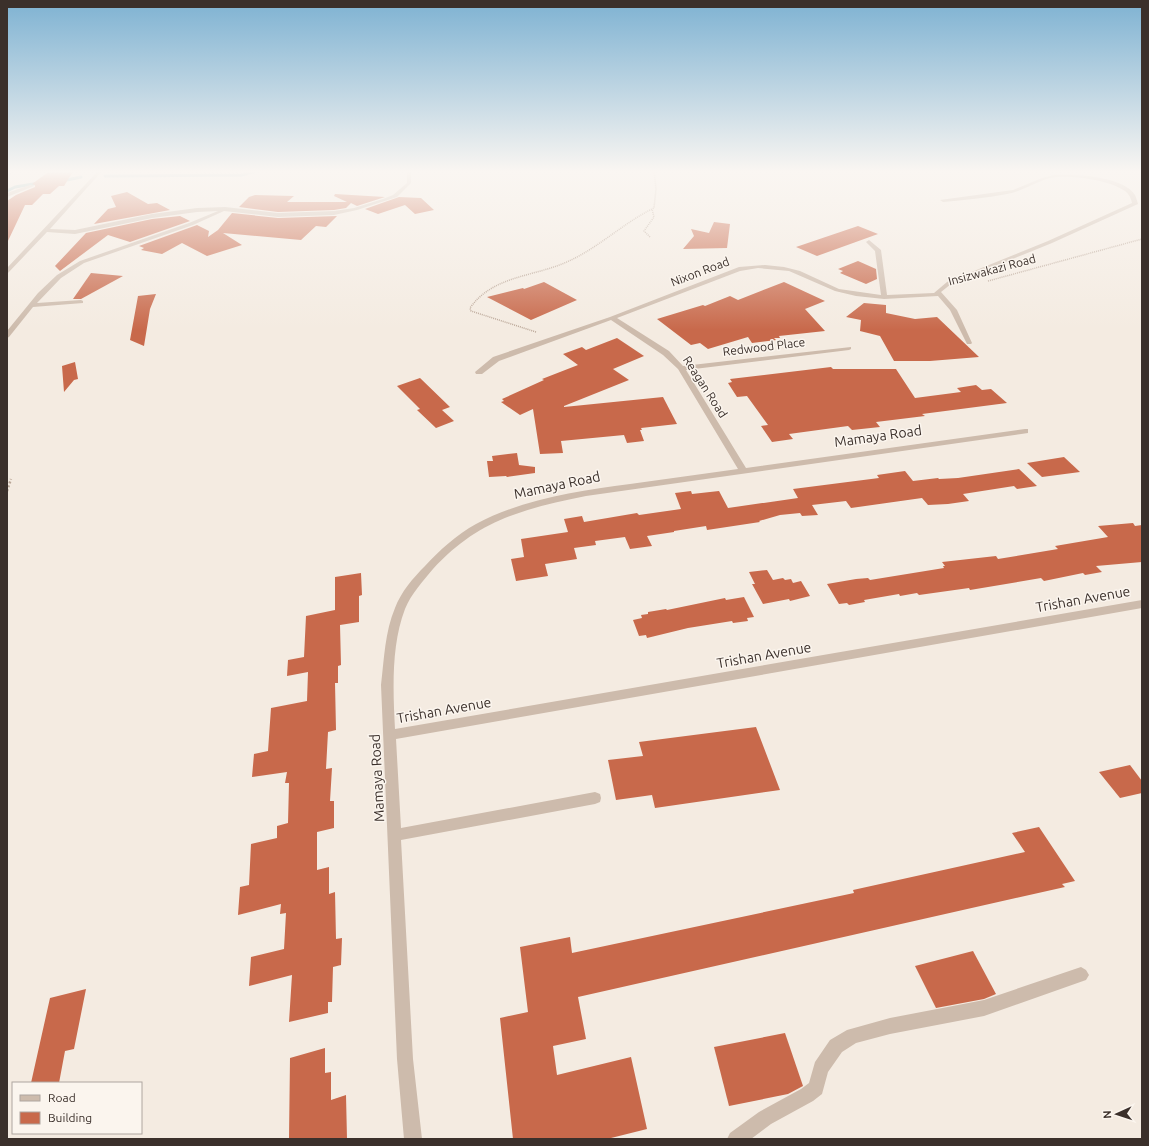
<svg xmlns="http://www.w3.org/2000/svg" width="1149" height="1146" font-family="Ubuntu,sans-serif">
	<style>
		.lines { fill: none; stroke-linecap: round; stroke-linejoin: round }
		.stream { stroke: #7fb0b2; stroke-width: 3 }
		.building { fill: #c8694b }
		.path-far1 { stroke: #b9a596; stroke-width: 1.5; stroke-dasharray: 1 1; stroke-linecap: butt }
		.path { stroke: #b9a596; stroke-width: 2.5; stroke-dasharray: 2 2; stroke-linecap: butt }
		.minor { fill: #cdbbac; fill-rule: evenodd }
		.rail { stroke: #3b302b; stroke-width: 1.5; stroke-dasharray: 0.5 1.5; stroke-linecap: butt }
		.labels { text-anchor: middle; stroke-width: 3; stroke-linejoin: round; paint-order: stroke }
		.far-street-label { font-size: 12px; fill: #3b302b; stroke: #fbf5ee }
		.street-label { font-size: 14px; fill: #3b302b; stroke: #fbf5ee }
	</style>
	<rect width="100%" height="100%" fill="#f4ebe1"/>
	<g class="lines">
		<g class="stream">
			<path d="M 105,176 L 242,175 L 259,170"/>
			<path d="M 62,181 L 81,177"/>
			<path d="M 7,191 L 15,187 L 39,183"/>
		</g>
	</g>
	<g class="building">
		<path d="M 58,170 L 74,170 L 64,186 L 59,186 L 50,194 L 43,194 L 32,205 L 25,205 L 7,243 L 7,201 L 16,195 L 35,187 L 35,185 L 32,184 L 47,173 Z"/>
		<path d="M 127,192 L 148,204 L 157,203 L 170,210 L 94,224 L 108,209 L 116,207 L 111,196 Z"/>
		<path d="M 335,194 L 385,197 L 357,206 L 351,203 L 346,208 L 334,210 L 278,212 L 239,207 L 249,197 L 255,195 L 294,196 L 287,202 L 347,202 L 334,196 Z"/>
		<path d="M 399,197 L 421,198 L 434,210 L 415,214 L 405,205 L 378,214 L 365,209 Z"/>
		<path d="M 232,213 L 278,218 L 337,216 L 326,227 L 316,226 L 301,240 L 223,233 L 242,245 L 207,256 L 182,243 L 162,254 L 141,250 L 144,248 L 139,246 L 197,225 L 209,231 L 208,237 L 218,230 Z"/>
		<path d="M 180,216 L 190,221 L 130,242 L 108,235 L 60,271 L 55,266 L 86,233 L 152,219 Z"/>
		<path d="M 714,222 L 730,224 L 727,248 L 683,249 L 694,236 L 691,229 L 709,233 Z"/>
		<path d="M 858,226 L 878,234 L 817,256 L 796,247 Z"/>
		<path d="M 858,261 L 876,269 L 877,279 L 866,284 L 840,273 L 843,271 L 838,269 Z"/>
		<path d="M 91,273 L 123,276 L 81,299 L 73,299 Z"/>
		<path d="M 544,282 L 577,300 L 531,320 L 487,297 L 523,288 L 524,289 Z"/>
		<path d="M 784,282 L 825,301 L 805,309 L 825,331 L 779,336 L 780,338 L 774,338 L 776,340 L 752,343 L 748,337 L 708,349 L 700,343 L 691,345 L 657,319 L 703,305 L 705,306 L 730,296 L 738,300 Z"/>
		<path d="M 156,294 L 150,309 L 144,346 L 130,340 L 138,296 Z"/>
		<path d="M 864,303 L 886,305 L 886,313 L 915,319 L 937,317 L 979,357 L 930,361 L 894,361 L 880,336 L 860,331 L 861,320 L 846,317 Z"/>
		<path d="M 617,338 L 644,356 L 613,369 L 629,380 L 564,406 L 564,407 L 663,397 L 677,424 L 641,428 L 642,430 L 640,430 L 644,441 L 627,443 L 624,435 L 561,441 L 563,453 L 540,454 L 533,409 L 520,415 L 501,402 L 504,401 L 502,399 L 544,380 L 542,379 L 578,365 L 563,354 L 582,347 L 586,350 Z"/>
		<path d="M 75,362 L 78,379 L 74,380 L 64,392 L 62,366 Z"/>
		<path d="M 831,367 L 833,369 L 896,369 L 915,398 L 961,392 L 957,388 L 976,385 L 982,390 L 991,389 L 1007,403 L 922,414 L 925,416 L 876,422 L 880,427 L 852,430 L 848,426 L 789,434 L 793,439 L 772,442 L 761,426 L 768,425 L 747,396 L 737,397 L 728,383 L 732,382 L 730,379 Z"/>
		<path d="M 420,378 L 450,407 L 442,410 L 454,421 L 436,428 L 417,410 L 420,409 L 397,386 Z"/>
		<path d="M 517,453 L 519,465 L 535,467 L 535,473 L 507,477 L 506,476 L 489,477 L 487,461 L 493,461 L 492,456 Z"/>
		<path d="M 1064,457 L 1080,472 L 1042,477 L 1027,463 Z"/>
		<path d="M 1019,469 L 1037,486 L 1017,489 L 1014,486 L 963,494 L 969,501 L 948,504 L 928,505 L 922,498 L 851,508 L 846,501 L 812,505 L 818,515 L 802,516 L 800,513 L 780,515 L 759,521 L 760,522 L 707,530 L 706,526 L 674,531 L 674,532 L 647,536 L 652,546 L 630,549 L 625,537 L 595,541 L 596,545 L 574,548 L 577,559 L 545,564 L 548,576 L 516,581 L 511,559 L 524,557 L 521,539 L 568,532 L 564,519 L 582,516 L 584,522 L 637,513 L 639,515 L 681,509 L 675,493 L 691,491 L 692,494 L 719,491 L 728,508 L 798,498 L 793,489 L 879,478 L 877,475 L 905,471 L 913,481 L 938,478 L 939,479 L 958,478 Z"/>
		<path d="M 1133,523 L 1135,526 L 1142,525 L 1142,562 L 1096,566 L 1102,572 L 1085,575 L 1083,573 L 1044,581 L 1041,578 L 970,590 L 969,588 L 919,595 L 917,593 L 900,596 L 899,594 L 864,600 L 865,602 L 849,605 L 847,603 L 839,604 L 827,584 L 856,579 L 868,578 L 870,580 L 944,568 L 943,566 L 945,566 L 942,562 L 996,556 L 998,559 L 1058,549 L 1055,546 L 1108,537 L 1098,526 Z"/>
		<path d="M 767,570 L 773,580 L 783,578 L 785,580 L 791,579 L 793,583 L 801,581 L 810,596 L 790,601 L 789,599 L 763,604 L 752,584 L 755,584 L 749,572 Z"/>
		<path d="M 361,573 L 362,595 L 359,596 L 359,622 L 340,625 L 341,665 L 338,666 L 338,683 L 335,683 L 336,730 L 328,732 L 326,769 L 332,768 L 330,801 L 334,801 L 334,828 L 317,832 L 317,870 L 329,867 L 329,894 L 335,892 L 336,939 L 342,938 L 341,965 L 333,967 L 332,1002 L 328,1002 L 328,1013 L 289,1022 L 292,975 L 249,986 L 251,957 L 284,949 L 286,913 L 280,914 L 281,904 L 238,915 L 240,887 L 249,885 L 251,844 L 277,838 L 277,826 L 288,823 L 289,783 L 285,783 L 287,772 L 252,777 L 254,754 L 268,751 L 271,708 L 307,701 L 308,672 L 287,676 L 288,660 L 304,657 L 306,616 L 335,610 L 335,577 Z"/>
		<path d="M 744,597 L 754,617 L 747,618 L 748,621 L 733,623 L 732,621 L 688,628 L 647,638 L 646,635 L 639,636 L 633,620 L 642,618 L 641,615 L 648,614 L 648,612 L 666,609 L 667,610 L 725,598 L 726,600 Z"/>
		<path d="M 756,727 L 780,790 L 655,808 L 652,795 L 616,800 L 608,760 L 643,756 L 639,742 Z"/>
		<path d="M 1130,765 L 1142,781 L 1142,793 L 1120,798 L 1099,772 Z"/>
		<path d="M 1039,827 L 1075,881 L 1062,884 L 1065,887 L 578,997 L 586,1039 L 553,1046 L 557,1075 L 631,1057 L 647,1129 L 607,1139 L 513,1139 L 500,1018 L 528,1012 L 520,947 L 570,937 L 572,953 L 854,893 L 853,890 L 1025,852 L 1012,833 Z"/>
		<path d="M 973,951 L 996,994 L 984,999 L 936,1008 L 915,966 Z"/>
		<path d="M 86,989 L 74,1049 L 65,1051 L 59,1083 L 31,1083 L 50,998 Z"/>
		<path d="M 785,1033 L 803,1086 L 788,1094 L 729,1106 L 714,1047 Z"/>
		<path d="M 325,1048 L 325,1073 L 331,1072 L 331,1100 L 346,1095 L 347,1139 L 289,1139 L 290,1058 Z"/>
	</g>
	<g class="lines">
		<g class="path-far1">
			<path d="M 650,237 L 644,231 L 654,217 L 652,209"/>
			<path d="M 988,281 L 1142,239"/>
			<path d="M 536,332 L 471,311 L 470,308 C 492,277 529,277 562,264 C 597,250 621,224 654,208 L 656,189 L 654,170"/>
		</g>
		<path class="path" d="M 7,491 L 11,479"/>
		<g class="minor">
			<path d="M 99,170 L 103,170 L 50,229 L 75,230 L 152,214 L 197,208 L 225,207 L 278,213 L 334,211 L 354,208 L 383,199 L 393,195 L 407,183 L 407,170 L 411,170 L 411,183 L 397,197 L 357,210 L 334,215 L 278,217 L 224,211 L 193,225 L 84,263 L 61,278 L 37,303 L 81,300 L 83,301 L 83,303 L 33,307 L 9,337 L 7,338 L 7,331 L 38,293 L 57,275 L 80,261 L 189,223 L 218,211 L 197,212 L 152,218 L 75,234 L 47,232 L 7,274 L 7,268 Z"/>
			<path d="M 1054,175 C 1074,174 1123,176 1135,195 C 1136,197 1137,201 1138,204 L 1052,243 L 951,284 L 941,292 L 957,310 L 972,343 L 971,344 L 967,344 L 950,310 L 938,296 L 884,299 L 856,296 L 835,291 L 789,271 L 758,268 L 740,271 L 617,318 L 669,351 L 683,366 L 851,347 L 851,349 L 849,350 L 686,370 L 746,468 L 1025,429 L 1028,429 L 1028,433 L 586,496 C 523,509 478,520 433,569 C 423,581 411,594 405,609 C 391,645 393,691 395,729 L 1142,600 L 1142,608 L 396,739 L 401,828 L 595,792 L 600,794 L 601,798 L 600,802 L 595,804 L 401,840 L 413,1059 L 422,1139 L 404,1139 L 397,1059 L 381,685 C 384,660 385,631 395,608 C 401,592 413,578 425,566 C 440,550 456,535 476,524 C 523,499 578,491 630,484 C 666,479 702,474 738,469 L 678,369 L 663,355 L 611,320 L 499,361 L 482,374 L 476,374 L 475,372 L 493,357 L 610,317 L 739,267 L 765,265 L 784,267 L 800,271 L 839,289 L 881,295 L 875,251 L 866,242 L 869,240 L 881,250 L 887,295 L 934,293 L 947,282 L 1048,241 L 1132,203 C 1131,198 1129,194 1125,191 C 1110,180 1068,174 1050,178 C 1035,182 1023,191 1007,194 C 986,198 964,200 943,202 L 940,200 L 1013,190 L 1042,178 Z"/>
			<path d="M 30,185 L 34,186 L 7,197 L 7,193 Z"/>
			<path d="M 1081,967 L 1086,970 L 1089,975 L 1086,980 L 984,1016 L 890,1034 L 856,1043 L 842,1052 L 828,1072 L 822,1094 L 813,1101 L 771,1124 L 751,1139 L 727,1139 L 730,1133 L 759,1112 L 801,1089 L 809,1083 L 815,1062 L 830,1040 L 847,1030 L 890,1018 L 984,1000 Z"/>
		</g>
		<path class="rail" d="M 7,176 L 15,170"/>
	</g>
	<linearGradient id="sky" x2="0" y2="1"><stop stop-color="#7eb2d2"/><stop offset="0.52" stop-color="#faf6f2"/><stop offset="1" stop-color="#faf6f2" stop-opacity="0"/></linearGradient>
	<rect width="1149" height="330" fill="url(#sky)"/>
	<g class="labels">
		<g class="far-street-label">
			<text transform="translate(992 270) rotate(-15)" y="4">Insizwakazi Road</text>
			<text transform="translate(700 272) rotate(-21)" y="4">Nixon Road</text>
			<text transform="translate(764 347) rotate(-7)" y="4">Redwood Place</text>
			<text transform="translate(705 387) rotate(57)" y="4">Reagan Road</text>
		</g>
		<g class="street-label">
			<text transform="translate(878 436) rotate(-8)" y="5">Mamaya Road</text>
			<text transform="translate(557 485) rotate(-12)" y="5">Mamaya Road</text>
			<text transform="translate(1083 599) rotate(-10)" y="5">Trishan Avenue</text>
			<text transform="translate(764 655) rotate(-10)" y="5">Trishan Avenue</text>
			<text transform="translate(444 710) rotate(-10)" y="5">Trishan Avenue</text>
			<text transform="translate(377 778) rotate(-93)" y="5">Mamaya Road</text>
		</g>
	</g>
	<rect width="1149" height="1146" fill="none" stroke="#3b302b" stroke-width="16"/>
	<rect x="12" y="1082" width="130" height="52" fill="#fbf5ee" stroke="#aea6a0"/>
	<rect x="20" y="1095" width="20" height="6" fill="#cdbbac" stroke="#aea6a0"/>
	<text x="48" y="1102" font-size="12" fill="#3b302b">Road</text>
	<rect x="20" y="1112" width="20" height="12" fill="#c8694b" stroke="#aea6a0"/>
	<text x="48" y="1122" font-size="12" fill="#3b302b">Building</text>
	<g transform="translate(1117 1114) rotate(267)" stroke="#fbf5ee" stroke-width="3" paint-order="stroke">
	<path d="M0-3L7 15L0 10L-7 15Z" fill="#3b302b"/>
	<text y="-6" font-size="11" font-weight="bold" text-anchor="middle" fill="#3b302b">N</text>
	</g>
</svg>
